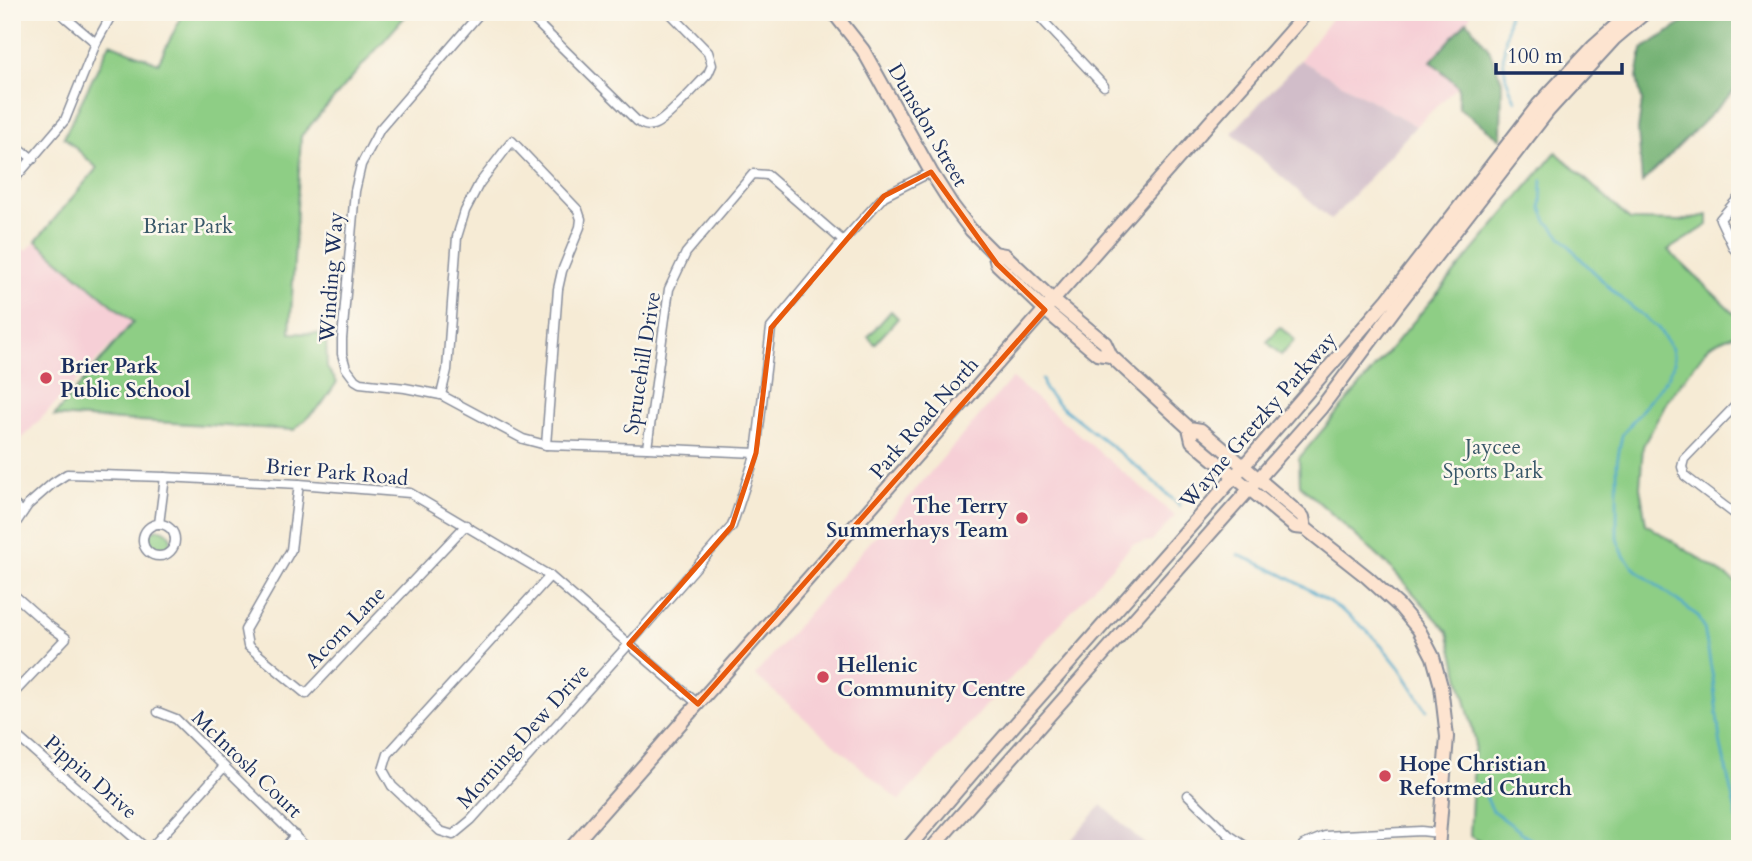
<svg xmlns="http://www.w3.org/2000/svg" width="1752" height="861" font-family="Cardo,serif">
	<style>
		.built { fill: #f6cfd6 }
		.industrial { fill: #d1bdc9 }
		.green { fill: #8ece85; stroke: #547e72; stroke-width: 2 }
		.forest { fill: #72b172; stroke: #467068; stroke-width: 2 }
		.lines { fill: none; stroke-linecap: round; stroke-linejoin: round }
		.stream { stroke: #4ea9cc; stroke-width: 2.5 }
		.street-casing { stroke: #888d9a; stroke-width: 11 }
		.secondary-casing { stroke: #888d9a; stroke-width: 16 }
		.street { stroke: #fff; stroke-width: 8 }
		.secondary { stroke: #fde4d0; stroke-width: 12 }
		.marked { fill: none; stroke: #e8590c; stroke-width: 5; stroke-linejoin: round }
		.poi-dot { fill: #d1495b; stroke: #fbf7ec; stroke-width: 2.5 }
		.labels { text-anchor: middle; stroke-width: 5; stroke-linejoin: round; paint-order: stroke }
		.street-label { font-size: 21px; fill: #1b2f5e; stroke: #fbf7ec }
		.park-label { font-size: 21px; fill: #385768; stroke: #fbf7ec }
		.poi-label { font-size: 21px; font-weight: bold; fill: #1b2f5e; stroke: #fbf7ec; text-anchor: start }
	</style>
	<rect width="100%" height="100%" fill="#fbf7ec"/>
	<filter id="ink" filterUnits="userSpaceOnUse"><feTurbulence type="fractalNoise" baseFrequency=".0143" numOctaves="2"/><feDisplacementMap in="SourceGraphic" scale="14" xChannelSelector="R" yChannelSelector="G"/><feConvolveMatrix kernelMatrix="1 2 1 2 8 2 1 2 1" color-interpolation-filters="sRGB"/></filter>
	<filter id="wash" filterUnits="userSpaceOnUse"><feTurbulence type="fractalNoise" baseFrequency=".00686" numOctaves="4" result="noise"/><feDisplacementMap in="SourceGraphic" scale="28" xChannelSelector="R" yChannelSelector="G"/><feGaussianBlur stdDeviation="1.57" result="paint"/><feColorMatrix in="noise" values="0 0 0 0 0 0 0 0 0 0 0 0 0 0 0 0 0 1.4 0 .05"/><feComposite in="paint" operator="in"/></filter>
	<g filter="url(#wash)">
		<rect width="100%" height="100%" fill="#f6ebd5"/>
		<g class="built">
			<path d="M 1336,12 L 1467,12 L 1471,15 L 1467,21 L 1431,61 L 1458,86 L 1416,126 L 1300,60 Z"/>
			<path d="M 36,241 L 133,322 L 12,449 L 12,259 L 22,248 L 26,251 Z"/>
			<path d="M 1012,378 L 1175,516 L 1152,541 L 1133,544 L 899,801 L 755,675 Z"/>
		</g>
		<g class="industrial">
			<path d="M 1300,60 L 1416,126 L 1331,220 L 1232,133 Z"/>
			<path d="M 1102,805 L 1150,849 L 1063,849 Z"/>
		</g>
		<g class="green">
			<path d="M 184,12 L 409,12 L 301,136 L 290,333 L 326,334 L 327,368 L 337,382 L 322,404 L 294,430 L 54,416 L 133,322 L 36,241 L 97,168 L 64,137 L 110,43 L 158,63 Z"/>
			<path d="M 1556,152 L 1630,220 L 1680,221 L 1708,215 L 1708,225 L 1668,250 L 1740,319 L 1740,332 L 1710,345 L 1667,401 L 1643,446 L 1640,487 L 1646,524 L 1740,585 L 1740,849 L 1494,849 L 1470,836 L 1475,739 L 1448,632 L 1390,567 L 1300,485 L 1299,458 Z"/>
			<path d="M 891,311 L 898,318 L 875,344 L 868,337 Z"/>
			<path d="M 1280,327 L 1295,340 L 1281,355 L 1267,342 Z"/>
			<circle cx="159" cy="541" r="12"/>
		</g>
		<g class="forest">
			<path d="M 1695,12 L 1740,12 L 1740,85 L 1642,183 L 1638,130 L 1642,101 L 1637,78 L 1642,49 L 1689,19 Z"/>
			<path d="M 1467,21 L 1489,49 L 1502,81 L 1501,139 L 1459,108 L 1458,86 L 1431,61 Z"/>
		</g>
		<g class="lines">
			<g class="stream">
				<path d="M 1509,12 L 1503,58 L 1506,78 L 1515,100"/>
				<path d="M 1542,180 L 1541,207 L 1547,221 L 1580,258 L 1617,295 L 1658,328 L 1672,349 L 1674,363 L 1668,377 L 1622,435 L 1617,462 L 1617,539 L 1624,556 L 1636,570 L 1698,616 L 1704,628 L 1713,679 L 1720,741 L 1735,809 L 1740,840"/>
				<path d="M 1042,379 L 1045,390 L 1058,404 L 1140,469 L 1180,506"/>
				<path d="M 1238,555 C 1280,571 1345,606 1376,640 C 1386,651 1398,664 1406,678 C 1413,689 1419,699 1427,710"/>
				<path d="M 1479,784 L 1493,811 L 1544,849"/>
			</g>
		</g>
	</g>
	<g filter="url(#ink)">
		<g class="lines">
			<defs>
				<g id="street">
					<path d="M 59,12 L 96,43"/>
					<path d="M 481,12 L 380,129 L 361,165 L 355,191 L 342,339 L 342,354 L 346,368 L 355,380 L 360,383 L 405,388 L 441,395 L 523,439 L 546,445 L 647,448 L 756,453"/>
					<path d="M 526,12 L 637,121 C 642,124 646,127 653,125 C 666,121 697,85 708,74 L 712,65 L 708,52 L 669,12"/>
					<path d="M 1035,12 L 1104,86"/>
					<path d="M 12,142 L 33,159"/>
					<path d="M 12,182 L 65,120 L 96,43 L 113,12"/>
					<path d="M 1740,196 L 1720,219 L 1734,249 L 1740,253"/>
					<path d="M 441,395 L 447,370 L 457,237 L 465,211 L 479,184 L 512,141 L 578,210 L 581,219 L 580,227 L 562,271 L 558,289 L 546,445"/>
					<path d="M 1740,401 L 1684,459 L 1682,467 L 1685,476 L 1740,518"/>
					<path d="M 647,448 L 669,289 L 686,253 L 753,174 L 767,175 L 843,241"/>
					<path d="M 299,484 L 291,550 L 245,630 L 248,646 L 306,694 L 466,525"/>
					<path d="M 12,503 L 23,512"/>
					<circle cx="159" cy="540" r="16"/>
					<path d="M 159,524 L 165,477"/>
					<path d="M 12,529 L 28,505 L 53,483 L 67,474 L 165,477 L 299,484 L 410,493 L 550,576 L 698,704"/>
					<path d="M 550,576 L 388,754 L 383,770 L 392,786 L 440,831 L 453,835 L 471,820 L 629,644 L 732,526 L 756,453 L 771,328 L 843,241 L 884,196 L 931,172"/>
					<path d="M 12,593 L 48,625 L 66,638 L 12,695"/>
					<path d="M 158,712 L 176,719 L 308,849"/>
					<path d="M 12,732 L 147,849"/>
					<path d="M 1188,795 L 1229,835 L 1250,849"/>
					<path d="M 150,849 L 224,767"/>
					<path d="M 284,849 L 295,835"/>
					<path d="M 1301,849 L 1303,845 L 1325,836 L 1421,831 L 1439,833"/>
				</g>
				<g id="secondary">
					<path d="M 833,12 L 863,50 L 931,172 L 952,205 L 971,230 L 994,253 L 997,264 L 1045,310 L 1097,354 L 1111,356"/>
					<path d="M 994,253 L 1005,255 L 1054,301 L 1105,343 L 1111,356 L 1189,428 L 1201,430 L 1303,517 L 1305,528"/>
					<path d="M 1189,428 L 1192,441 L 1295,527 L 1305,528 L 1367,577 L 1399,606 L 1419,630 L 1433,657 L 1441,686 L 1447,737 L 1438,849"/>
					<path d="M 570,849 L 1307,12"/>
					<path d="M 907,849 L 973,772 L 1234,477 L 1388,299 L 1539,104 L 1593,46 L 1631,12"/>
					<path d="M 931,849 L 1321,408 L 1397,306 L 1548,111 L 1614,39 L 1646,12"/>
				</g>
			</defs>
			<use href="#street" class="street-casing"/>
			<use href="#secondary" class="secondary-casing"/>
			<use href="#street" class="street"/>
			<use href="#secondary" class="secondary"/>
		</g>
	</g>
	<path class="marked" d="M 931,172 L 997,264 L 1045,310 L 698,704 L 629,644 L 732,526 L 756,453 L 771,328 L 884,196 Z"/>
	<g class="poi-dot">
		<circle cx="46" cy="378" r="7"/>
		<circle cx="1022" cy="518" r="7"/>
		<circle cx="823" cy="677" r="7"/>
		<circle cx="1385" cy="776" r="7"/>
	</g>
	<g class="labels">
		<g class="street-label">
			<text transform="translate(928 125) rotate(60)" y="7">Dunsdon Street</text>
			<text transform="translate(331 277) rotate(-86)" y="7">Winding Way</text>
			<text transform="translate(642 363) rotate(-81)" y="7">Sprucehill Drive</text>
			<text transform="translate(924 418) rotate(-49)" y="7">Park Road North</text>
			<text transform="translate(1258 420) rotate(-49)" y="7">Wayne Gretzky Parkway</text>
			<text transform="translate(337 472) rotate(5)" y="7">Brier Park Road</text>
			<text transform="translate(345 627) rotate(-46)" y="7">Acorn Lane</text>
			<text transform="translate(523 736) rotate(-48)" y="7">Morning Dew Drive</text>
			<text transform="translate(247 764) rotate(44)" y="7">McIntosh Court</text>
			<text transform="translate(91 777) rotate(41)" y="7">Pippin Drive</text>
		</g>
		<g class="park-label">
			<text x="188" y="233">Briar Park</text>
			<text x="1493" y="454">Jaycee<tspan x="1493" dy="24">Sports Park</tspan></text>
		</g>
		<g class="poi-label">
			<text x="60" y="373">Brier Park<tspan x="60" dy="24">Public School</tspan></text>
			<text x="1008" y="513" text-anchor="end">The Terry<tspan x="1008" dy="24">Summerhays Team</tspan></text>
			<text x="837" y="672">Hellenic<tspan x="837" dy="24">Community Centre</tspan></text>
			<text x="1399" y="771">Hope Christian<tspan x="1399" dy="24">Reformed Church</tspan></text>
		</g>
	</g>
	<rect width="1752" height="861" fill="none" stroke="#fbf7ec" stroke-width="42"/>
	<path d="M1496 63v10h126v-10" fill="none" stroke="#1b2f5e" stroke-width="3.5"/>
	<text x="1507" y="63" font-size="21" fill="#1b2f5e" stroke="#fbf7ec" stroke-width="5" paint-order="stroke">100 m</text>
</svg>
